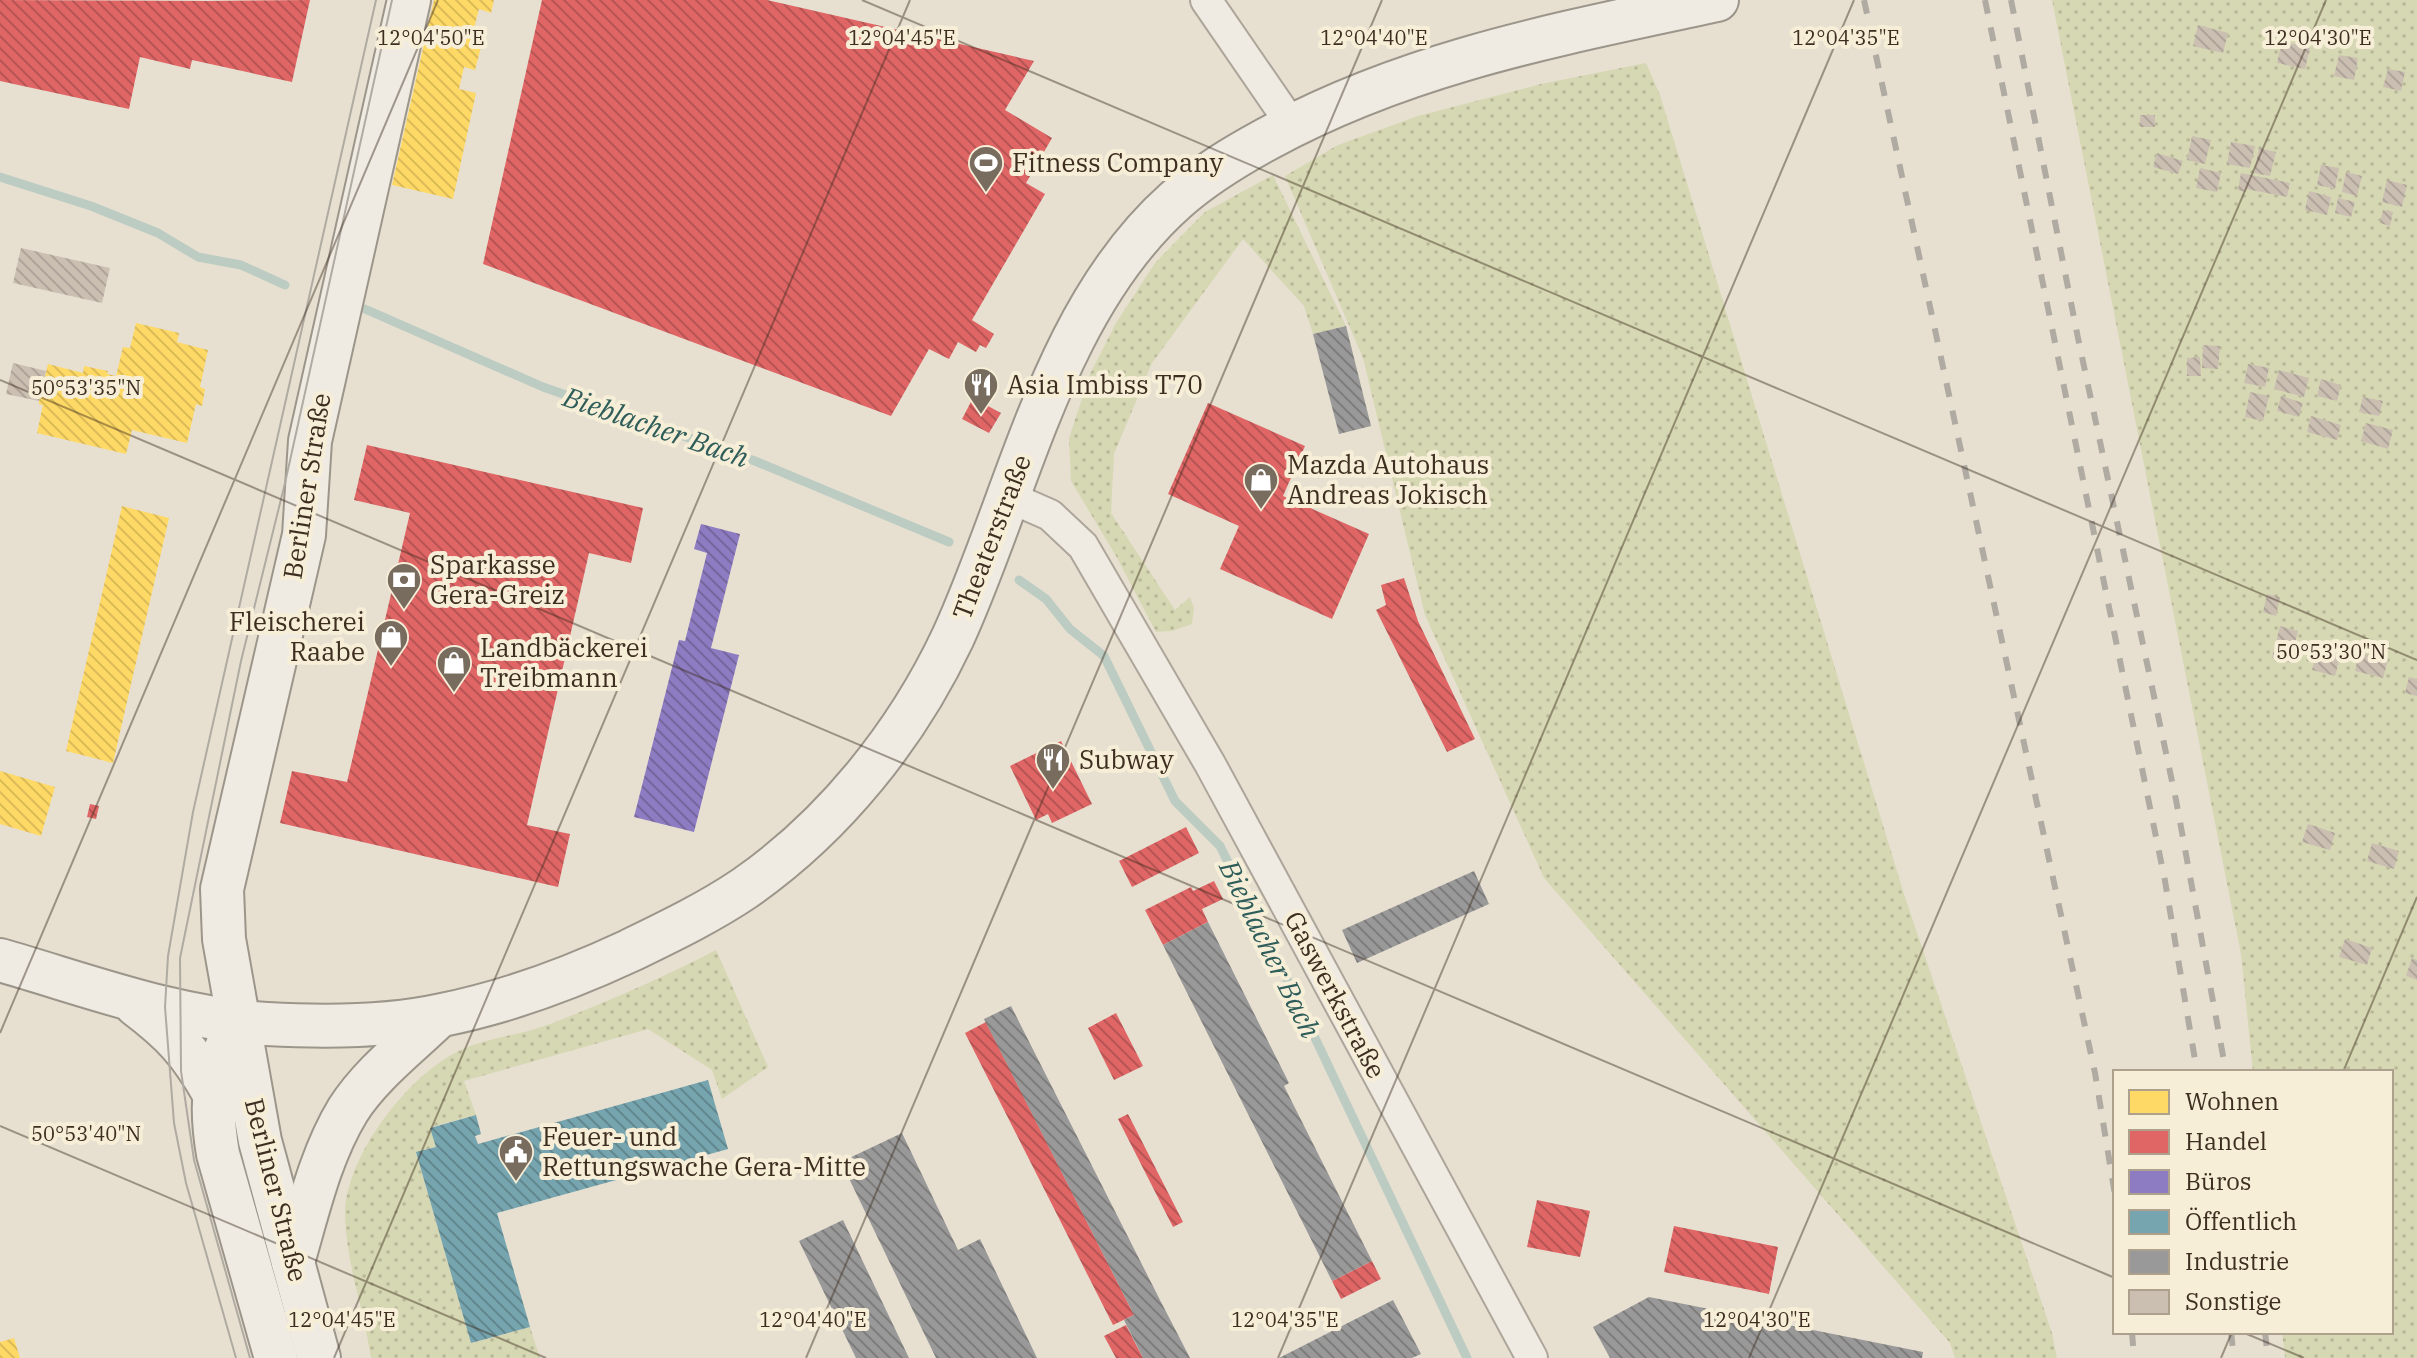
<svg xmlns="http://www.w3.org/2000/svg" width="2417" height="1358" font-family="'IBM Plex Serif',serif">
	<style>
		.grass { fill: url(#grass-dots) }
		.homes { fill: url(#homes-back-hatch) }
		.shops { fill: url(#shops-back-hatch) }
		.offices { fill: url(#offices-back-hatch) }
		.public { fill: url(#public-back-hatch) }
		.industry { fill: url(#industry-back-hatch) }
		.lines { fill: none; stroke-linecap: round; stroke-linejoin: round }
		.stream { stroke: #bcccc2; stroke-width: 9 }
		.building { fill: url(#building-back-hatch) }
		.minor-casing { stroke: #ada599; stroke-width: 34 }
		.secondary-casing { stroke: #9c958a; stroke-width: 46 }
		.minor { stroke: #efebe3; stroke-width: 30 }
		.secondary { stroke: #efebe3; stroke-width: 42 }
		.tram { stroke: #afaaa2; stroke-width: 2 }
		.rail { stroke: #afaaa2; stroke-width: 6; stroke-dasharray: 14 14; stroke-linecap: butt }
		.ticks { fill: none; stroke: #3d2e20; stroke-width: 2; stroke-opacity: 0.45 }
		.labels { text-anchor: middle; stroke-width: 8; stroke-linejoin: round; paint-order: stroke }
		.poi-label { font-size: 26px; fill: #3d2e20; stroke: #f7eed8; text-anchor: start }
		.street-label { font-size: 26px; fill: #3d2e20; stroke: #f7eed8 }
		.water-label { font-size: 28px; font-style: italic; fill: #2f5d5a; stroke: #f7eed8 }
		.ticks-label { font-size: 20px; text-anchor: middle; fill: #3d2e20; stroke: #f7eed8; stroke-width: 8; stroke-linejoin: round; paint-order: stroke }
	</style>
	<defs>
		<pattern id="grass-dots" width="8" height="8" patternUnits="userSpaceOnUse" patternTransform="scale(2)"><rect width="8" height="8" fill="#d6d7b3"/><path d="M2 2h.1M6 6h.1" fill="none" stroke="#b9b99a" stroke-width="1.8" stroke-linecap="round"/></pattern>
		<pattern id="homes-back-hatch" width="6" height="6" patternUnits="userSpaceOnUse" patternTransform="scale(2)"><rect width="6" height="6" fill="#ffd966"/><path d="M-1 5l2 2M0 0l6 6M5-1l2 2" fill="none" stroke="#dbbb58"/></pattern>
		<pattern id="shops-back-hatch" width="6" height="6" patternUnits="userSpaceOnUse" patternTransform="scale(2)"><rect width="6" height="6" fill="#e06666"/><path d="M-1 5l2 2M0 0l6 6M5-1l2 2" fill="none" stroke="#b75454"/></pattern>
		<pattern id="offices-back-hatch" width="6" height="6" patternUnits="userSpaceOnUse" patternTransform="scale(2)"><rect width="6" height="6" fill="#8e7cc3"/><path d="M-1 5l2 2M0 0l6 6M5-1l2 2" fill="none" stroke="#75669e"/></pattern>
		<pattern id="public-back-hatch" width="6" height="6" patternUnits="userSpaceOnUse" patternTransform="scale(2)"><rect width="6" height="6" fill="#76a5af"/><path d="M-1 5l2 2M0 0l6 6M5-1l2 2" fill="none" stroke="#62878e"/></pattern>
		<pattern id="industry-back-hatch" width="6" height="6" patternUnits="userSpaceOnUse" patternTransform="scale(2)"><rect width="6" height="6" fill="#999"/><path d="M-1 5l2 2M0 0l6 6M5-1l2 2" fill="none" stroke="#7e7d7c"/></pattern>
		<pattern id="building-back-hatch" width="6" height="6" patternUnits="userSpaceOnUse" patternTransform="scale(2)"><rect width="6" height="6" fill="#cbbfb2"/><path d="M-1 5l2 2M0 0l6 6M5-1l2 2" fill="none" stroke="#afa499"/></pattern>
	</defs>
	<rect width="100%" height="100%" fill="#e7e0d1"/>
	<g class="grass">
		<path d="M 2052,0 L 2417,0 L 2417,1358 L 2285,1358 L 2282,1332 L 2391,1332 L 2391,1072 L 2253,1072 L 2241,954 Z"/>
		<path d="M 1646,63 L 1660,95 L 1904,894 L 2052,1333 L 2057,1358 L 1955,1358 L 1950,1343 L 1544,878 L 1425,615 L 1363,358 L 1285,176 L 1338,145 L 1418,116 L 1541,84 Z"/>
		<path d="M 1273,175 L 1346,326 L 1313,334 L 1304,306 L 1243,239 L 1152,363 L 1114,454 L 1111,513 L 1175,610 L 1190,597 L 1194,608 L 1192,624 L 1172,631 L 1156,632 L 1116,556 L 1071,481 L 1069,438 L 1090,374 L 1116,323 L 1155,263 L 1205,212 Z"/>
		<path d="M 716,950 L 768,1067 L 722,1099 L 712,1070 L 648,1029 L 464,1081 L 476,1115 L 431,1127 L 436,1147 L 416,1152 L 471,1343 L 530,1327 L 540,1358 L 371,1358 C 364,1310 346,1263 345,1215 C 345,1156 410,1072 463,1049 C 491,1037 522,1035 550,1024 C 607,1002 662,978 716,950 Z"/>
	</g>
	<g class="homes">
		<path d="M 434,0 L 494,0 L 491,13 L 479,9 L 470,44 L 481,47 L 475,70 L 464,67 L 459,89 L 476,93 L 453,199 L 392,185 Z"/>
		<path d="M 136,323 L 179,333 L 177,342 L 208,350 L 200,387 L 205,389 L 202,406 L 196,404 L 187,443 L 132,430 L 126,454 L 37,433 L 43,405 L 39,404 L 39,401 L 48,364 L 83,373 L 84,366 L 108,371 L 107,374 L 116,376 L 123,347 L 130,348 Z"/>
		<path d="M 122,506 L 169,518 L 113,763 L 66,751 Z"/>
		<path d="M 0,771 L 55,787 L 41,836 L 0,824 Z"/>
		<path d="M 14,1338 L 20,1358 L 0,1358 L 0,1342 Z"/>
	</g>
	<g class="shops">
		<path d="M 0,0 L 206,1 L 310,0 L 292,82 L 192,60 L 190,69 L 140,57 L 129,109 L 0,81 Z"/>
		<path d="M 542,0 L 767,0 L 1034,61 L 1005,110 L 1052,138 L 1026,183 L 1045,194 L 972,320 L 994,334 L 986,348 L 980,345 L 976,352 L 958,342 L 949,359 L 929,349 L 891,416 L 483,264 Z"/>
		<path d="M 973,398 L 1001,413 L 989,433 L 962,419 Z"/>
		<path d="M 1208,403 L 1305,446 L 1283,496 L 1369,534 L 1332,619 L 1220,569 L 1239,526 L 1168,494 Z"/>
		<path d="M 367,445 L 643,508 L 631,563 L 589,553 L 527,825 L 570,834 L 558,887 L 280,823 L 292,771 L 347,782 L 410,513 L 354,500 Z"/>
		<path d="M 1404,578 L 1418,621 L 1475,739 L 1447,752 L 1376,610 L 1386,605 L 1381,585 Z"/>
		<path d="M 1061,741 L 1092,804 L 1052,823 L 1048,814 L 1036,820 L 1010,766 Z"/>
		<path d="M 90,804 L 99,806 L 96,819 L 87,817 Z"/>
		<path d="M 1186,827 L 1199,853 L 1132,887 L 1119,861 Z"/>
		<path d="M 1214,881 L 1223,899 L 1202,909 L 1208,922 L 1163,945 L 1145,910 L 1191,887 L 1193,891 Z"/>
		<path d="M 1116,1013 L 1143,1066 L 1114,1080 L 1088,1028 Z"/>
		<path d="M 986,1022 L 1134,1315 L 1113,1325 L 965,1033 Z"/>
		<path d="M 1128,1114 L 1183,1222 L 1173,1227 L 1118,1119 Z"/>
		<path d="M 1537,1200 L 1590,1211 L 1580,1257 L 1527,1247 Z"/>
		<path d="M 1674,1226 L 1778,1247 L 1769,1294 L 1664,1272 Z"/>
		<path d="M 1372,1261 L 1381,1279 L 1341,1299 L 1332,1281 Z"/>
		<path d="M 1126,1325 L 1143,1358 L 1116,1358 L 1104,1336 Z"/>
	</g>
	<path class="offices" d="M 701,524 L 740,534 L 711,648 L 739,655 L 694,832 L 634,817 L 679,640 L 685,641 L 707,553 L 694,549 Z"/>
	<path class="public" d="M 708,1080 L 728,1149 L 497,1213 L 530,1327 L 471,1343 L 416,1152 L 436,1147 L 430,1128 L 476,1115 L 481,1134 L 475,1136 L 478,1144 Z"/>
	<g class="industry">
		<path d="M 1346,326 L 1371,426 L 1339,434 L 1313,334 Z"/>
		<path d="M 1474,871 L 1489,904 L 1357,963 L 1342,930 Z"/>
		<path d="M 1208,922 L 1289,1083 L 1284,1086 L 1372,1261 L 1332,1281 L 1163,945 Z"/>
		<path d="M 1011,1006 L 1161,1302 L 1190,1358 L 1143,1358 L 1124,1320 L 1134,1315 L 984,1019 Z"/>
		<path d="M 902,1133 L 958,1250 L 980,1239 L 1037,1358 L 936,1358 L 841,1162 Z"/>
		<path d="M 843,1220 L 909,1358 L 856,1358 L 799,1241 Z"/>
		<path d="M 1649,1297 L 1923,1352 L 1922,1358 L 1610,1358 L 1593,1327 Z"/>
		<path d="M 1393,1300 L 1421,1354 L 1412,1358 L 1279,1358 Z"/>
	</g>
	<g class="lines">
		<g class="stream">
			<path d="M 0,177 L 91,206 L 158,233 L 198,257 L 241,265 L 285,285"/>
			<path d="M 365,309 L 543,387 L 755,461 L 949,542"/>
			<path d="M 1019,580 L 1046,599 L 1070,629 L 1104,656 L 1175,801 L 1220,846 L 1288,981 L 1467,1358"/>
		</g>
	</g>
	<g class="building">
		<path d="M 2198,25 L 2228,33 L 2223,53 L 2193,46 Z"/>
		<path d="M 2282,41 L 2310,48 L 2305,69 L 2277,63 Z"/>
		<path d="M 2339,55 L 2358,58 L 2354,80 L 2334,76 Z"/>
		<path d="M 2388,69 L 2405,72 L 2401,91 L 2383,87 Z"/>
		<rect x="2140" y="115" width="15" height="12"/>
		<path d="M 2192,136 L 2211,140 L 2205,164 L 2187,160 Z"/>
		<path d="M 2231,142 L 2255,146 L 2250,168 L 2227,164 Z"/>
		<path d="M 2259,148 L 2276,152 L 2270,176 L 2254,173 Z"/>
		<path d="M 2157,153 L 2183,161 L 2178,174 L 2153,167 Z"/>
		<path d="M 2321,165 L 2339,168 L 2335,189 L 2317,185 Z"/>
		<path d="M 2200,168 L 2221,173 L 2217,192 L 2196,188 Z"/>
		<path d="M 2346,172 L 2362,176 L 2357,196 L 2342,192 Z"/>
		<path d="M 2241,173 L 2290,183 L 2287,197 L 2246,189 L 2246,192 L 2238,190 Z"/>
		<path d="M 2387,180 L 2407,185 L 2402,207 L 2382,202 Z"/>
		<path d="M 2309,191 L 2331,197 L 2327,215 L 2305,210 Z"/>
		<path d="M 2338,198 L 2355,202 L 2351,217 L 2335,213 Z"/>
		<path d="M 2383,210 L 2393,212 L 2390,226 L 2380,223 Z"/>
		<path d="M 21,248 L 110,268 L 102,303 L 13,283 Z"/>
		<path d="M 2203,345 L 2220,346 L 2218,369 L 2202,368 Z"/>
		<path d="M 2200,357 L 2201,376 L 2187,376 L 2187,358 Z"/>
		<path d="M 13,363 L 46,371 L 39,401 L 6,394 Z"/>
		<path d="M 2248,364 L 2269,368 L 2265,387 L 2244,383 Z"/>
		<path d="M 2279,370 L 2309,378 L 2304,397 L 2274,389 Z"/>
		<path d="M 2321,379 L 2341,385 L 2337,401 L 2317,396 Z"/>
		<path d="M 2250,392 L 2269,396 L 2263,421 L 2245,417 Z"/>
		<path d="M 2281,396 L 2303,403 L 2299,417 L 2277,411 Z"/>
		<path d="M 2363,397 L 2383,401 L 2379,416 L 2359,412 Z"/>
		<path d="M 2311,416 L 2341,425 L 2337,440 L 2307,432 Z"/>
		<path d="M 2366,423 L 2393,430 L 2388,449 L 2361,441 Z"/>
		<path d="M 2267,594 L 2280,597 L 2276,616 L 2263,612 Z"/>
		<path d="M 2280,626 L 2298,631 L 2290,663 L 2272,658 Z"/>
		<path d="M 2317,651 L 2340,657 L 2335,676 L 2312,670 Z"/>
		<path d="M 2359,652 L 2388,660 L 2383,678 L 2355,671 Z"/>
		<path d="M 2409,677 L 2417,679 L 2417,696 L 2405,693 Z"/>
		<path d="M 2308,824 L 2335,833 L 2330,850 L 2302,842 Z"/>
		<path d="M 2372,843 L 2399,851 L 2394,869 L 2367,861 Z"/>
		<path d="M 2345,939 L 2372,948 L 2367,965 L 2339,957 Z"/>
		<path d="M 2412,958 L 2417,960 L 2417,980 L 2406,976 Z"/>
	</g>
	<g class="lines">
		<defs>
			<g id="minor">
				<path d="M 1206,0 L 1292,125"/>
				<path d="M 1009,497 L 1050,515 L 1083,546 L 1210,764 L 1532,1358"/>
			</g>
			<g id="secondary">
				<path d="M 0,960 C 87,985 176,1019 267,1024 C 322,1027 388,1027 442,1015 C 507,1002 569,979 629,951 C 668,932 708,913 745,888 C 834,826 907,735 953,637 C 1019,493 1053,309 1176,200 C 1204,175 1234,157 1267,139 C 1410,61 1560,34 1717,0"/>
				<path d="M 136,1005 C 173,1033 190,1051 213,1092"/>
				<path d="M 239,1021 C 213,1069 209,1101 218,1154 L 276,1358"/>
				<path d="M 293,1262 C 308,1211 320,1156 348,1110 C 371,1074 408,1046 438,1017"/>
				<path d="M 319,1358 L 260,1141 L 224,939 L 222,889 L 304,535 L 310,441 L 409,0"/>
			</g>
		</defs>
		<use href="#minor" class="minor-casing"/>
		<use href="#secondary" class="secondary-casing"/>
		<use href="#minor" class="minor"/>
		<use href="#secondary" class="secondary"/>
		<g class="tram">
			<path d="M 236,1358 L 186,1183 L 174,1123 L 165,1007 L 168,956 L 193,812 L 376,0"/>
			<path d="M 250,1358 L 194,1160 L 181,1071 L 180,958 L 241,661 L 285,483 L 392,0"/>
		</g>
		<g class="rail">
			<path d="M 1864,0 L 2095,1073 L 2115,1195"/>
			<path d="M 1985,0 L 2165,881 L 2197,1072"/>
			<path d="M 2011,0 L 2078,338 L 2176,800 L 2226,1072"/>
			<path d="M 2132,1332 L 2134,1358"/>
			<path d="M 2231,1332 L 2234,1358"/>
			<path d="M 2265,1332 L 2268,1358"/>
		</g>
	</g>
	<path class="ticks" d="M 862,0 L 2417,660M 0,380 L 2115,1278M 0,1033 L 438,0M 2343,1072 L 2417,897M 0,1126 L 546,1358M 2242,1332 L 2304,1358M 334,1358 L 910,0M 806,1358 L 1382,0M 1278,1358 L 1854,0M 1749,1358 L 2326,0M 2221,1358 L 2232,1332"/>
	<defs>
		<symbol id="stadium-pin" viewBox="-11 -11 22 30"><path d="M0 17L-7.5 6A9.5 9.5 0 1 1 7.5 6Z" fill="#786c5e" stroke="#f7eed8"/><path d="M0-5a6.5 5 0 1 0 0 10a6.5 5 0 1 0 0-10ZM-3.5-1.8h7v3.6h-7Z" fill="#fff"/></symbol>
		<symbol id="restaurant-pin" viewBox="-11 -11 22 30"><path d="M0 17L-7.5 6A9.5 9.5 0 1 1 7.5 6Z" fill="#786c5e" stroke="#f7eed8"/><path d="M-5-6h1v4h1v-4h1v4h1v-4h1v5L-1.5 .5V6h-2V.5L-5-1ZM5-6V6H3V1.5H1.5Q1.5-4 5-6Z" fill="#fff"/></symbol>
		<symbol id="shop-pin" viewBox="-11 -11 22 30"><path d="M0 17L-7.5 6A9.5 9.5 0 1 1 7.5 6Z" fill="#786c5e" stroke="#f7eed8"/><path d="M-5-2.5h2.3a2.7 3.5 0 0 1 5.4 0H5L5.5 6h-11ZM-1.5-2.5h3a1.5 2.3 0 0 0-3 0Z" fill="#fff"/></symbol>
		<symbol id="bank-pin" viewBox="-11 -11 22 30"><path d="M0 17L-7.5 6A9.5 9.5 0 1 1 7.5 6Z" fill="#786c5e" stroke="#f7eed8"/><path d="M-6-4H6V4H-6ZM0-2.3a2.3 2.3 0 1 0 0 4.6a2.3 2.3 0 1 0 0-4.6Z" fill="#fff"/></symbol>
		<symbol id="civic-pin" viewBox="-11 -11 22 30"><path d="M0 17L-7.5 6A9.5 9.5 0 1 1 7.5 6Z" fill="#786c5e" stroke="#f7eed8"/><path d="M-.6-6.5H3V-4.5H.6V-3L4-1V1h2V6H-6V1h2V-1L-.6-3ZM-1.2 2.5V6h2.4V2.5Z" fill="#fff"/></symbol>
	</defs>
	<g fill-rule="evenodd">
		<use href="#stadium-pin" x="966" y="143" width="40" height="54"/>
		<use href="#restaurant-pin" x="961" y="365" width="40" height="54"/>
		<use href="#shop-pin" x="1241" y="460" width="40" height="54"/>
		<use href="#bank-pin" x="384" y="560" width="40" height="54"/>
		<use href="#shop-pin" x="371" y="617" width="40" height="54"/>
		<use href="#shop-pin" x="434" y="643" width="40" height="54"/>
		<use href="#restaurant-pin" x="1033" y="740" width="40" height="54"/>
		<use href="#civic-pin" x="496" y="1132" width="40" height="54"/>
	</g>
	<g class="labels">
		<g class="poi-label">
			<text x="1012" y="172">Fitness Company</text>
			<text x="1007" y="394">Asia Imbiss T70</text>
			<text x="1287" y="474">Mazda Autohaus<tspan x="1287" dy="30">Andreas Jokisch</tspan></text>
			<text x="430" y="574">Sparkasse<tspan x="430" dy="30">Gera-Greiz</tspan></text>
			<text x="365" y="631" text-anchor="end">Fleischerei<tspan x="365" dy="30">Raabe</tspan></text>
			<text x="480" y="657">Landbäckerei<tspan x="480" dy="30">Treibmann</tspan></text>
			<text x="1079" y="769">Subway</text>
			<text x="542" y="1146">Feuer- und<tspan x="542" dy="30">Rettungswache Gera-Mitte</tspan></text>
		</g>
		<g class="street-label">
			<text transform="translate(307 486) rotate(-81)" y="9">Berliner Straße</text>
			<text transform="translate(992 537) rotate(-69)" y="9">Theaterstraße</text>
			<text transform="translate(1335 995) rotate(62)" y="9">Gaswerkstraße</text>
			<text transform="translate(276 1190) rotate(76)" y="9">Berliner Straße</text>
		</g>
		<g class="water-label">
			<text transform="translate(656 427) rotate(19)" y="10">Bieblacher Bach</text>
			<text transform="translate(1270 949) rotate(64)" y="10">Bieblacher Bach</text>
		</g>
	</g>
	<g class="ticks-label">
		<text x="431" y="45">12°04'50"E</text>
		<text x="902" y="45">12°04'45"E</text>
		<text x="1374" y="45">12°04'40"E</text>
		<text x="1846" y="45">12°04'35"E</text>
		<text x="2318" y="45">12°04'30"E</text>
		<text x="86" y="395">50°53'35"N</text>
		<text x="2331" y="659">50°53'30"N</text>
		<text x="86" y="1141">50°53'40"N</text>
		<text x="342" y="1327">12°04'45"E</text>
		<text x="813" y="1327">12°04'40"E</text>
		<text x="1285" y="1327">12°04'35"E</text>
		<text x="1757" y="1327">12°04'30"E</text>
	</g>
	<rect x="2113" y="1070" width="280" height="264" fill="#f7eed8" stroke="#ada18e" stroke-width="2"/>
	<rect x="2129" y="1090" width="40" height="24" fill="#ffd966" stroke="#ada18e" stroke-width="2"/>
	<text x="2185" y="1110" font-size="24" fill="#3d2e20">Wohnen</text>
	<rect x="2129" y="1130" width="40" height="24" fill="#e06666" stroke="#ada18e" stroke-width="2"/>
	<text x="2185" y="1150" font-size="24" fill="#3d2e20">Handel</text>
	<rect x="2129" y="1170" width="40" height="24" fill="#8e7cc3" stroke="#ada18e" stroke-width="2"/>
	<text x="2185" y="1190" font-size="24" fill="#3d2e20">Büros</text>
	<rect x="2129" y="1210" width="40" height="24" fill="#76a5af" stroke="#ada18e" stroke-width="2"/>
	<text x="2185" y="1230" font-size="24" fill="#3d2e20">Öffentlich</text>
	<rect x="2129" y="1250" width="40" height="24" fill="#999999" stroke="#ada18e" stroke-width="2"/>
	<text x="2185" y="1270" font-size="24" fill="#3d2e20">Industrie</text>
	<rect x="2129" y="1290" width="40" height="24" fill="#cbbfb2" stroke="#ada18e" stroke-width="2"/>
	<text x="2185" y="1310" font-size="24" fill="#3d2e20">Sonstige</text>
</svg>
